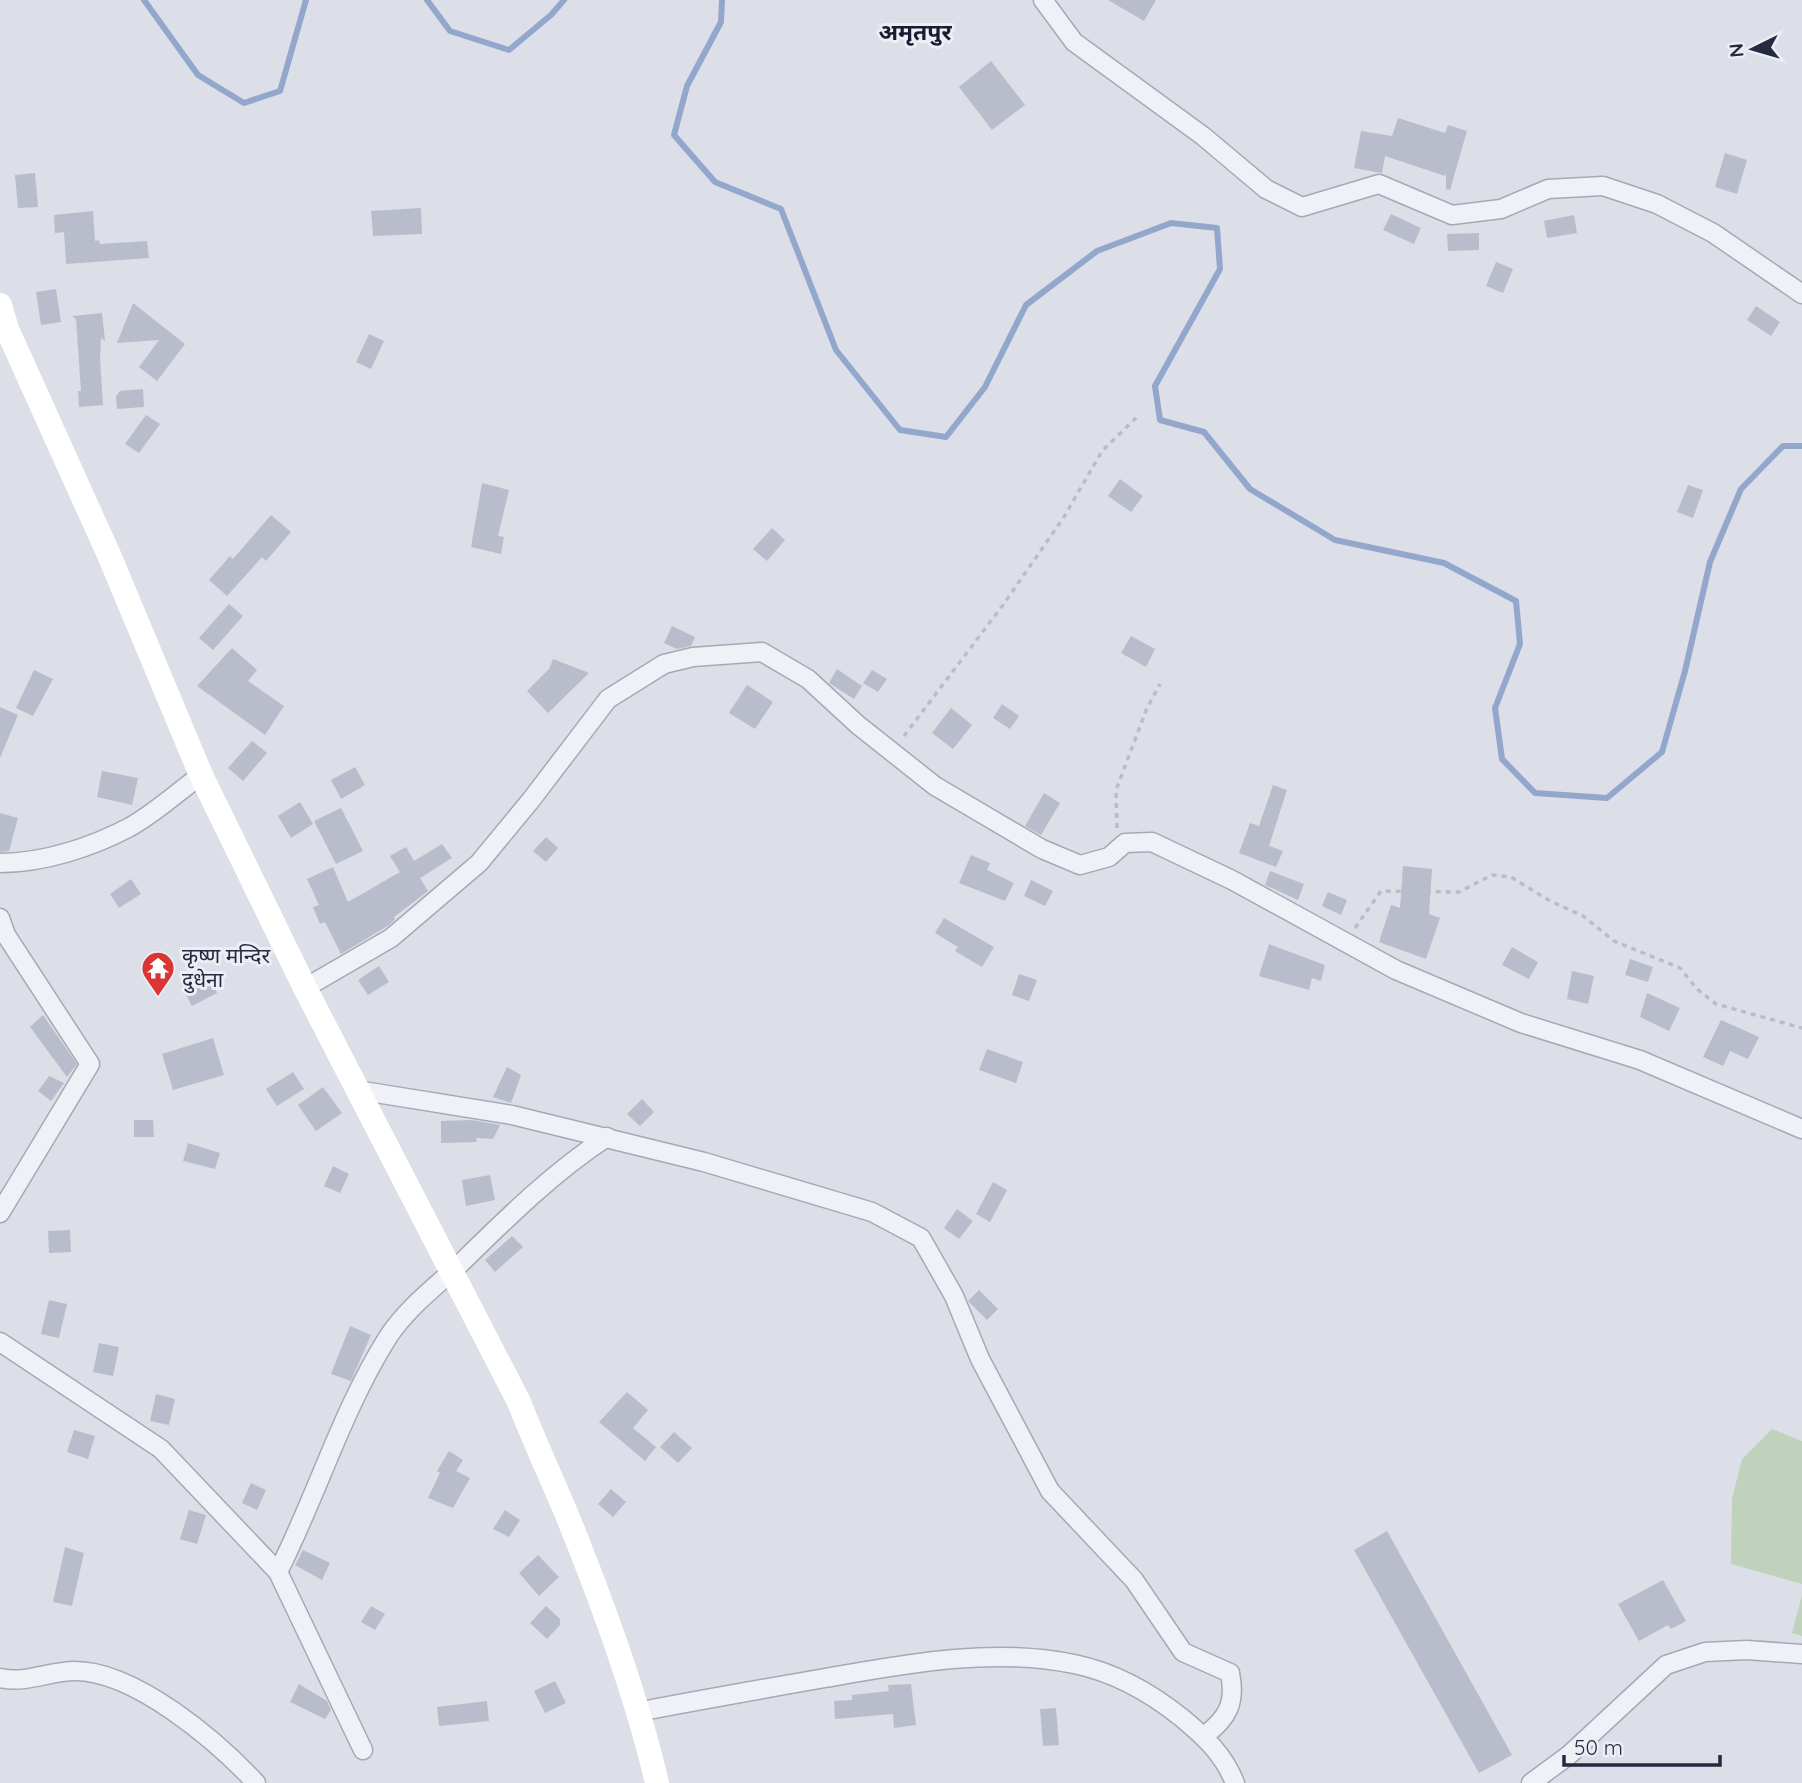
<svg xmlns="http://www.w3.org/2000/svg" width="1802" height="1783" font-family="Quicksand,'Noto Sans Devanagari',sans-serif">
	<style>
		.green { fill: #bfd3bc }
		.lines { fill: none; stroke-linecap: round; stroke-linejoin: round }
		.stream { stroke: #93a6cc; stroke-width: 6 }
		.building { fill: #b9bdcb }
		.street-casing { stroke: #a5a9b6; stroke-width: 21 }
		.path { stroke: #babdc7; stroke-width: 3.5; stroke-dasharray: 5 5; stroke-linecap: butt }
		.street { stroke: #eff1f6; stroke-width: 18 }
		.secondary { stroke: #fff; stroke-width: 24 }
		.labels { text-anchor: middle; stroke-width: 6; stroke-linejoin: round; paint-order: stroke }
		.poi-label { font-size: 21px; fill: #252a40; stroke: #eceef5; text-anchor: start }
		.neighbourhood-label { font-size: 23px; font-weight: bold; fill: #171c30; stroke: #eceef5 }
	</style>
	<rect width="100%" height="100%" fill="#dcdfe8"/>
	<g class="green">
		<path d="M 1772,1429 L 1802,1441 L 1802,1584 L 1731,1564 L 1732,1499 L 1742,1459 Z"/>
		<path d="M 1802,1595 L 1802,1636 L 1792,1633 Z"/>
	</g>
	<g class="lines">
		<g class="stream">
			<path d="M 144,0 L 198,75 L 244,103 L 280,91 L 306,0"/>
			<path d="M 427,0 L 450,31 L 509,50 L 551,15 L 564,0"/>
			<path d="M 722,0 L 721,22 L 687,86 L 674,135 L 715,182 L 781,209 L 836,350 L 900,430 L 946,437 L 985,387 L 1026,305 L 1097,251 L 1171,223 L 1217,228 L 1220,269 L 1155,386 L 1160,420 L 1204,432 L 1250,489 L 1335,540 L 1444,563 L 1516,601 L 1520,644 L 1495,708 L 1502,759 L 1535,793 L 1607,798 L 1662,752 L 1685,671 L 1710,562 L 1741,489 L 1783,446 L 1802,446"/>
		</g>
	</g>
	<g class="building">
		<path d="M 1108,0 L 1156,0 L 1144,21 Z"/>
		<path d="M 991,61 L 1025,105 L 992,130 L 959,87 Z"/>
		<path d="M 1398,118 L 1445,133 L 1448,125 L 1467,131 L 1450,190 L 1446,189 L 1446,173 L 1445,176 L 1385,156 L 1382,173 L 1354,168 L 1361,131 L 1392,136 Z"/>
		<path d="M 1725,153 L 1747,160 L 1737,194 L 1715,187 Z"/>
		<path d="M 35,173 L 38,207 L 18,208 L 15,175 Z"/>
		<path d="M 421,208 L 422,234 L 373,236 L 371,211 Z"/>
		<path d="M 93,211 L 95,241 L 99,240 L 100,244 L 147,241 L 149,258 L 66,264 L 64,232 L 55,233 L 54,215 Z"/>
		<path d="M 1391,214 L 1421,228 L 1414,244 L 1383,230 Z"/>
		<path d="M 1574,215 L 1577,233 L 1547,238 L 1544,221 Z"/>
		<path d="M 1479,233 L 1479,250 L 1448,251 L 1447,234 Z"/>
		<path d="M 1496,262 L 1513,269 L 1503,293 L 1486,286 Z"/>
		<path d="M 56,289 L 61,322 L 41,325 L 36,292 Z"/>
		<path d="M 133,303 L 185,344 L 157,381 L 139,367 L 159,340 L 117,343 Z"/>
		<path d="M 1756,306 L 1780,322 L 1771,336 L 1747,320 Z"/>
		<path d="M 102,313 L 105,341 L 101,338 L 100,359 L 103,405 L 79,407 L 78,391 L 81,391 L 76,319 L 72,316 Z"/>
		<path d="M 369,334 L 384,341 L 371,369 L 356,362 Z"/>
		<path d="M 143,389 L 144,407 L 117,409 L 116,396 L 120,391 Z"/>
		<path d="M 146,415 L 160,424 L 139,453 L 125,444 Z"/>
		<path d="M 1120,479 L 1143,496 L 1131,512 L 1108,496 Z"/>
		<path d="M 482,483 L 509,490 L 498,536 L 504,537 L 501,554 L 471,547 Z"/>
		<path d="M 1688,485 L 1703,490 L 1693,518 L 1677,512 Z"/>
		<path d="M 271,515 L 291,532 L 266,561 L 262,557 L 227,596 L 209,580 L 230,556 L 233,559 Z"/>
		<path d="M 772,528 L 785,540 L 767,561 L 753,549 Z"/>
		<path d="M 229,604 L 243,616 L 213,650 L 199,638 Z"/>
		<path d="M 672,626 L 695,637 L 691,646 L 677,649 L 664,643 Z"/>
		<path d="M 1131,636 L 1155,649 L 1146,667 L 1121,653 Z"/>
		<path d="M 232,648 L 257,670 L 248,681 L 284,706 L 265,735 L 197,686 Z"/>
		<path d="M 553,659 L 589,673 L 548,713 L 527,691 L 549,669 Z"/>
		<path d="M 837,669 L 862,686 L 854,699 L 829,683 Z"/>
		<path d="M 34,670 L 53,679 L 33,716 L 16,708 Z"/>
		<path d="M 872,670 L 887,679 L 878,692 L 863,683 Z"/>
		<path d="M 747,685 L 773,702 L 755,729 L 729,713 Z"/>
		<path d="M 1002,704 L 1019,716 L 1010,729 L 993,718 Z"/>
		<path d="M 0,707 L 18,715 L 0,758 Z"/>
		<path d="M 951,708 L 972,725 L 953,749 L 932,733 Z"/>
		<path d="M 252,741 L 267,753 L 243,781 L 228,768 Z"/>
		<path d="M 355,767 L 365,785 L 341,799 L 331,780 Z"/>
		<path d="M 102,771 L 138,778 L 132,805 L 97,797 Z"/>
		<path d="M 1273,785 L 1287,790 L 1269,846 L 1283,851 L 1276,867 L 1239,853 L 1250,823 L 1259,826 Z"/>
		<path d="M 1044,793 L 1060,803 L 1041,835 L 1025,826 Z"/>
		<path d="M 300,802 L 313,824 L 291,838 L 278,816 Z"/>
		<path d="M 341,808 L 363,851 L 336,864 L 314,821 Z"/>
		<path d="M 0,813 L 18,818 L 9,851 L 0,852 Z"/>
		<path d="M 546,837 L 558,848 L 546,862 L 533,851 Z"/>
		<path d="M 442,844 L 452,858 L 420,878 L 428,891 L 394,917 L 395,919 L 389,925 L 341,954 L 325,922 L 320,924 L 313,907 L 319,905 L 307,879 L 333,867 L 348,902 L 400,872 L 390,856 L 406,847 L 414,861 Z"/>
		<path d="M 971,855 L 990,863 L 987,870 L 1014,883 L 1005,901 L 959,883 Z"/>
		<path d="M 1403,866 L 1432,869 L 1429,914 L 1440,918 L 1426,959 L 1379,942 L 1391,905 L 1400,908 Z"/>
		<path d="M 1270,871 L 1304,884 L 1298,900 L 1265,885 Z"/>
		<path d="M 131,879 L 141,894 L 119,908 L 110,894 Z"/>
		<path d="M 1031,880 L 1053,891 L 1045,906 L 1024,896 Z"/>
		<path d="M 1328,892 L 1347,900 L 1341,915 L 1322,906 Z"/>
		<path d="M 944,918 L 994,947 L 982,967 L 955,951 L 958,947 L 935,933 Z"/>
		<path d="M 1269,944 L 1325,965 L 1321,981 L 1312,978 L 1309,990 L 1259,976 Z"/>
		<path d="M 1512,947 L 1538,962 L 1529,979 L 1502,965 Z"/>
		<path d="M 1630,959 L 1653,967 L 1648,982 L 1625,975 Z"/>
		<path d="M 379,966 L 389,982 L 368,995 L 358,980 Z"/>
		<path d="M 206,971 L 217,993 L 192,1006 L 180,983 Z"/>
		<path d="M 1572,971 L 1594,976 L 1588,1004 L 1567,999 Z"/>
		<path d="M 1019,974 L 1037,980 L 1029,1001 L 1012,995 Z"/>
		<path d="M 1647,993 L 1680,1008 L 1669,1031 L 1640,1017 Z"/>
		<path d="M 43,1015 L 77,1064 L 67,1077 L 30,1027 Z"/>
		<path d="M 1721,1020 L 1759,1037 L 1748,1059 L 1730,1051 L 1723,1066 L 1703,1057 Z"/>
		<path d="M 213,1038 L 224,1075 L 173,1090 L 162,1054 Z"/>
		<path d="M 987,1049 L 1023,1062 L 1016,1083 L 979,1070 Z"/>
		<path d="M 507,1067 L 521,1075 L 511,1103 L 493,1097 Z"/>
		<path d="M 293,1072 L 304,1089 L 277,1106 L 266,1089 Z"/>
		<path d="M 49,1076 L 64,1083 L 51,1101 L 38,1091 Z"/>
		<path d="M 323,1087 L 342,1113 L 316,1131 L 298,1105 Z"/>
		<path d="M 642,1099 L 654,1112 L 640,1126 L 627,1114 Z"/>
		<path d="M 134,1120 L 153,1120 L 154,1137 L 134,1137 Z"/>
		<path d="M 472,1120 L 500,1125 L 493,1139 L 476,1138 L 477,1142 L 441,1143 L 441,1121 Z"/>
		<path d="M 188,1143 L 220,1153 L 215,1169 L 183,1161 Z"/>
		<path d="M 333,1166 L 349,1174 L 340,1193 L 324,1186 Z"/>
		<path d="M 490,1175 L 495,1200 L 466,1206 L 462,1180 Z"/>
		<path d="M 993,1182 L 1007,1190 L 990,1222 L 976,1214 Z"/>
		<path d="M 957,1209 L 973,1221 L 959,1239 L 944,1228 Z"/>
		<path d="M 70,1230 L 71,1252 L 49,1253 L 48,1231 Z"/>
		<path d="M 512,1236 L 523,1247 L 495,1272 L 485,1260 Z"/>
		<path d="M 979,1290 L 998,1309 L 987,1320 L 968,1301 Z"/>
		<path d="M 49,1300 L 67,1304 L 59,1338 L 41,1334 Z"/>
		<path d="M 350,1326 L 371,1335 L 351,1381 L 331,1374 Z"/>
		<path d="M 99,1343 L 119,1347 L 113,1376 L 93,1372 Z"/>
		<path d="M 627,1392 L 648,1410 L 633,1428 L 656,1447 L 645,1461 L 599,1422 Z"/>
		<path d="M 156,1394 L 175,1399 L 169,1425 L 150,1421 Z"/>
		<path d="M 74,1430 L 95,1436 L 88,1459 L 67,1452 Z"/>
		<path d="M 674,1432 L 692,1448 L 678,1463 L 660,1447 Z"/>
		<path d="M 449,1451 L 463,1460 L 456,1471 L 470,1478 L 453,1508 L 428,1498 L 440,1473 L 437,1471 Z"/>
		<path d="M 251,1483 L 266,1490 L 257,1510 L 242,1503 Z"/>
		<path d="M 611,1489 L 626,1502 L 613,1517 L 598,1504 Z"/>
		<path d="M 189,1510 L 206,1515 L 197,1544 L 180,1539 Z"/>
		<path d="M 505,1510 L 520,1520 L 509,1537 L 493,1529 Z"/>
		<path d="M 1387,1531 L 1512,1755 L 1479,1773 L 1354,1550 Z"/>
		<path d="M 65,1547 L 84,1553 L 72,1606 L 53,1602 Z"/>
		<path d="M 303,1550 L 330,1563 L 322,1580 L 295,1565 Z"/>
		<path d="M 538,1555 L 559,1577 L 539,1596 L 519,1573 Z"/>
		<path d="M 1663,1580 L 1686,1621 L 1671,1629 L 1668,1625 L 1639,1641 L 1618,1604 Z"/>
		<path d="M 371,1606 L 385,1614 L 375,1630 L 361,1622 Z"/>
		<path d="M 546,1606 L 560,1619 L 560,1625 L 547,1639 L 530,1623 Z"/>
		<path d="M 555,1681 L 566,1703 L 545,1713 L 534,1691 Z"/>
		<path d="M 299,1684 L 327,1701 L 331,1710 L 325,1719 L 290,1702 Z"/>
		<path d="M 911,1684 L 916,1725 L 894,1728 L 893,1714 L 835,1719 L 834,1701 L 852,1700 L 852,1695 L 889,1691 L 888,1685 Z"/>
		<path d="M 487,1701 L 489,1721 L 439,1726 L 437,1707 Z"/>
		<path d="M 1056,1708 L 1059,1745 L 1043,1746 L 1040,1709 Z"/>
	</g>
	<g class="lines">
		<defs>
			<g id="street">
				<path d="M 1043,0 L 1074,42 L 1203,136 L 1266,189 L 1302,207 L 1379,184 L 1452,215 L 1501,209 L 1548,189 L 1603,186 L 1657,204 L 1713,233 L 1802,294"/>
				<path d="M 0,863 C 44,863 92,847 130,827 C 155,813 178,792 201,775"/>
				<path d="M 0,918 L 6,935 L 90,1064 L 0,1213"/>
				<path d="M 305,988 L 391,938 L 479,863 L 531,800 L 608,699 L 664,664 L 693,657 L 762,652 L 808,679 L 858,725 L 935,786 L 1042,849 L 1080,865 L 1109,857 L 1125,843 L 1152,842 L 1232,880 L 1396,970 L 1521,1023 L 1640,1060 L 1802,1129"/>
				<path d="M 357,1090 L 512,1115 L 704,1162 L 872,1212 L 921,1238 L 954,1296 L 980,1359 L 1050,1491 L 1134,1580 L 1183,1652 L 1230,1673 C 1236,1703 1228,1718 1204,1736"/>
				<path d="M 0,1342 L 161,1449 L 278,1572 L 363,1750"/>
				<path d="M 278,1572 C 317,1495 342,1410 388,1337 C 407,1308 434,1288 459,1265 C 506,1219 552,1173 607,1137"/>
				<path d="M 0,1678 C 26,1684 49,1671 75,1671 C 135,1671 217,1741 256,1783"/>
				<path d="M 637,1712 C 700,1700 762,1689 825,1678 C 905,1664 993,1647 1074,1664 C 1113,1672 1151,1693 1182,1718 C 1205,1737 1224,1755 1235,1783"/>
				<path d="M 1531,1783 L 1569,1755 L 1666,1665 L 1705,1652 L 1747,1650 L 1802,1654"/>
			</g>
		</defs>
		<use href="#street" class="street-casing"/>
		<g class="path">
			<path d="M 904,736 L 1003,605 L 1064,517 L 1102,451 L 1138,416"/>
			<path d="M 1117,828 L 1116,790 L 1147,708 L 1160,684"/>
			<path d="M 1355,928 L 1381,891 L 1459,892 L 1492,875 L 1511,877 L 1550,901 L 1583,916 L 1614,941 L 1680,968 L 1697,989 L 1716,1004 L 1802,1028"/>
		</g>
		<use href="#street" class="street"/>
		<path class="secondary" d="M 0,305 L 7,329 L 109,555 L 201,775 L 305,988 L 519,1402 C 537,1449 559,1493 577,1540 C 608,1618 638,1701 657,1783"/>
	</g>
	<defs>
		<symbol id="temple-pin" viewBox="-11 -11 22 30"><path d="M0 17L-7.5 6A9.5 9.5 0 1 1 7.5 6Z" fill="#da3434" stroke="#eceef5"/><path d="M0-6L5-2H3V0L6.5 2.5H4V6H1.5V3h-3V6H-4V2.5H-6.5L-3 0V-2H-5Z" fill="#fff"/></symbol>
	</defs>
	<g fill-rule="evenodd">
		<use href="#temple-pin" x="139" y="949" width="38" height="52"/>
	</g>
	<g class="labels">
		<g class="poi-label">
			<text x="182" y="963">कृष्ण मन्दिर<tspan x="182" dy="24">दुधेना</tspan></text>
		</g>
		<g class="neighbourhood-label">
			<text x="915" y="40">अमृतपुर</text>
		</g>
	</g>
	<g transform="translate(1753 49) rotate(265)" stroke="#eceef5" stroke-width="5" paint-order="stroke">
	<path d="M0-5L12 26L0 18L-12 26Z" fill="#252a40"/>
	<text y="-10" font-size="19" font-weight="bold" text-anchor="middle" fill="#252a40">N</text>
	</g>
	<path d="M1564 1755v10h156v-10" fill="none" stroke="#252a40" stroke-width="3.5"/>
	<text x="1574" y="1755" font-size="21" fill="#252a40" stroke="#eceef5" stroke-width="5" paint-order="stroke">50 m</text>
</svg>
